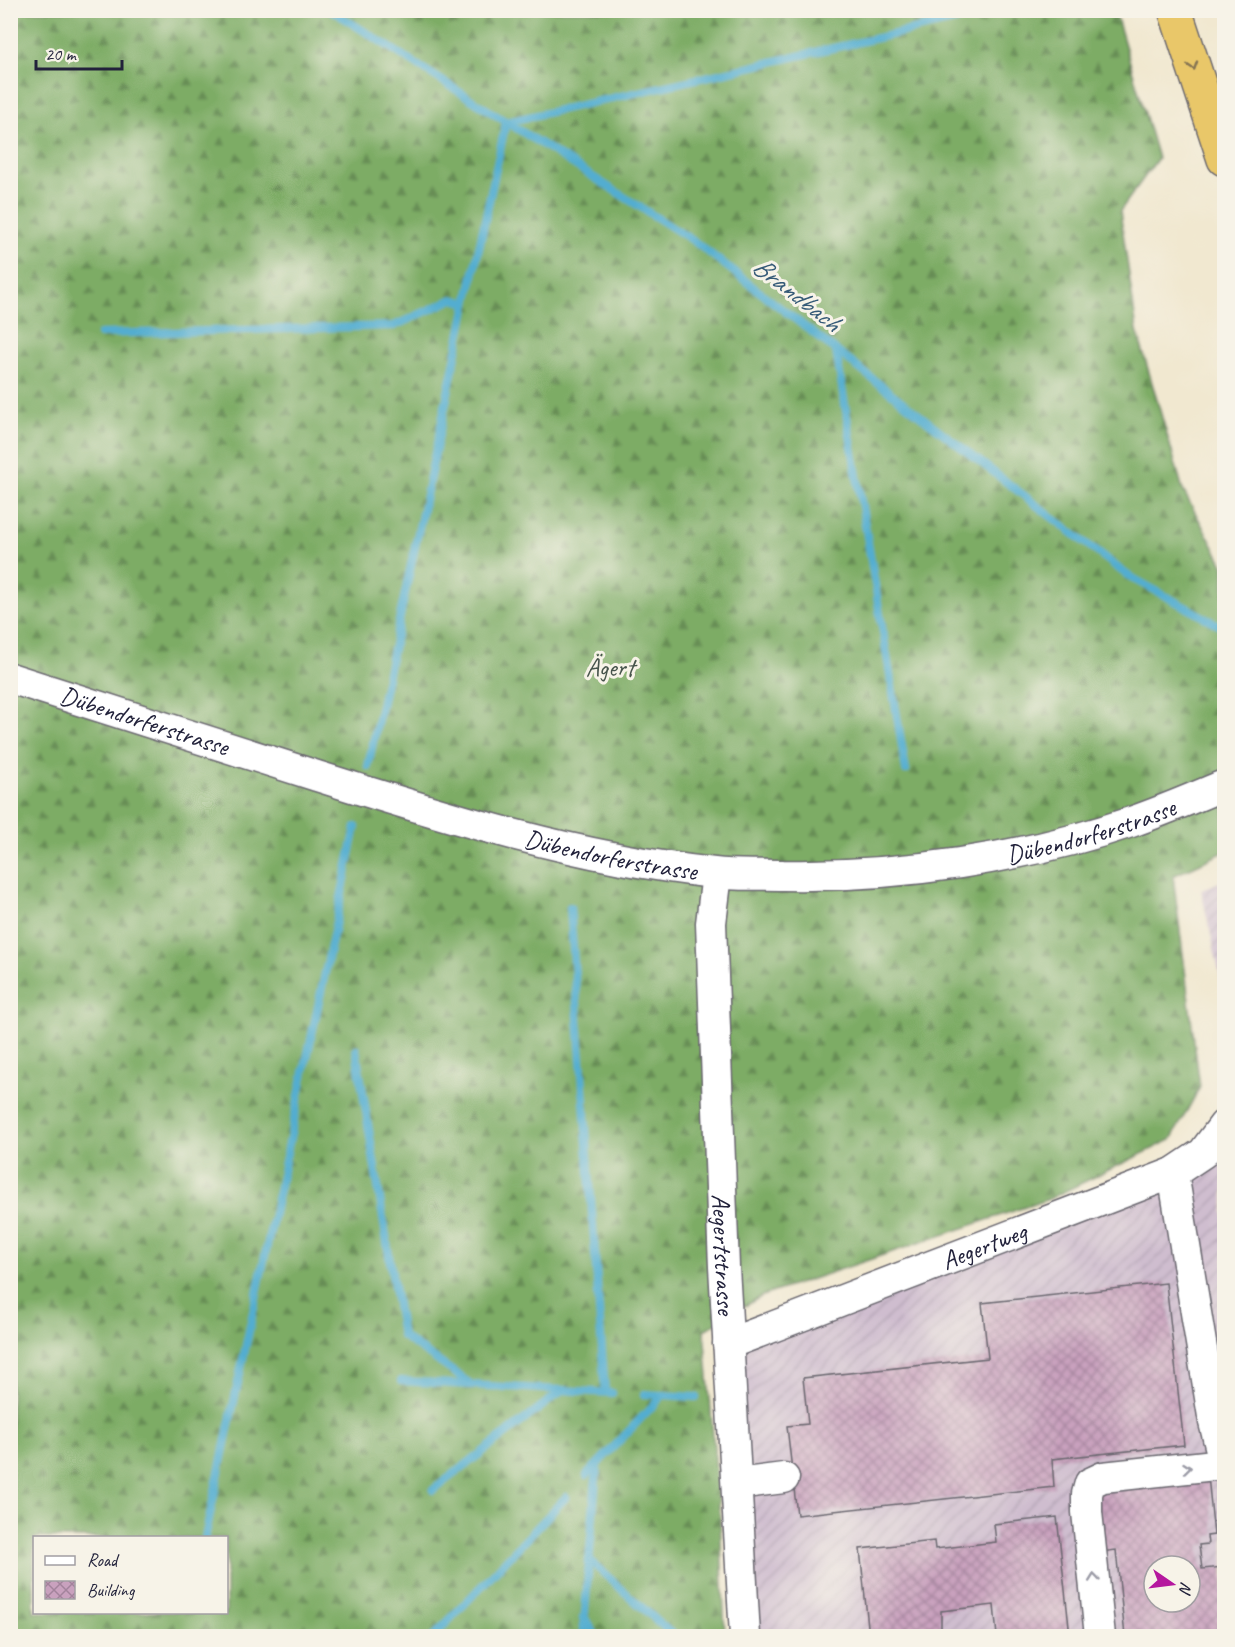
<svg xmlns="http://www.w3.org/2000/svg" width="1235" height="1647" font-family="Caveat,sans-serif">
	<style>
		.industrial { fill: url(#industrial-furrows); fill-rule: evenodd }
		.forest { fill: url(#forest-firs); stroke: #506750; stroke-width: 1.5; fill-rule: evenodd }
		.lines { fill: none; stroke-linecap: round; stroke-linejoin: round }
		.stream { stroke: #52add0; stroke-width: 8 }
		.building { fill: url(#building-cross-hatch); fill-rule: evenodd }
		.minor-casing { stroke: #6a676f; stroke-width: 33 }
		.highway-casing { stroke: #6a676f; stroke-width: 36 }
		.minor { stroke: #fff; stroke-width: 30 }
		.highway { stroke: #e9c769; stroke-width: 33 }
		.oneway { stroke: #867452 }
		.oneway2 { stroke: #9c9ca7 }
		.labels { text-anchor: middle; stroke-width: 6; stroke-linejoin: round; paint-order: stroke }
		.park-label { font-size: 26px; fill: #47544c; stroke: #f7f3e8 }
		.street-label { font-size: 26px; fill: #22223b; stroke: #f7f3e8 }
		.water-label { font-size: 27px; font-style: italic; fill: #355a77; stroke: #f7f3e8 }
	</style>
	<defs>
		<pattern id="industrial-furrows" width="10" height="10" patternUnits="userSpaceOnUse" patternTransform="scale(1.5)"><rect width="10" height="10" fill="#cfbdcf"/><path d="M-1 1l2-2M0 10L10 0M9 11l2-2" fill="none" stroke="#b1a2b3"/></pattern>
		<pattern id="forest-firs" width="22" height="20" patternUnits="userSpaceOnUse" patternTransform="scale(1.5)"><rect width="22" height="20" fill="#7dac65"/><path d="M5 1l3.5 6h-7zM16 11l3.5 6h-7z" fill="#668c54"/></pattern>
		<pattern id="building-cross-hatch" width="8" height="8" patternUnits="userSpaceOnUse" patternTransform="scale(1.5)"><rect width="8" height="8" fill="#c9a1be"/><path d="M0 0l8 8M0 8l8-8" fill="none" stroke="#a3839c"/></pattern>
	</defs>
	<rect width="100%" height="100%" fill="#f7f3e8"/>
	<filter id="ink" filterUnits="userSpaceOnUse"><feTurbulence type="fractalNoise" baseFrequency=".0167" numOctaves="2"/><feDisplacementMap in="SourceGraphic" scale="12" xChannelSelector="R" yChannelSelector="G"/><feConvolveMatrix kernelMatrix="1 2 1 2 8 2 1 2 1" color-interpolation-filters="sRGB"/></filter>
	<filter id="wash" filterUnits="userSpaceOnUse"><feTurbulence type="fractalNoise" baseFrequency=".008" numOctaves="4" result="noise"/><feDisplacementMap in="SourceGraphic" scale="24" xChannelSelector="R" yChannelSelector="G"/><feGaussianBlur stdDeviation="1.35" result="paint"/><feColorMatrix in="noise" values="0 0 0 0 0 0 0 0 0 0 0 0 0 0 0 0 0 1.4 0 .05"/><feComposite in="paint" operator="in"/></filter>
	<g filter="url(#wash)">
		<rect width="100%" height="100%" fill="#f1e8d0"/>
		<g class="industrial">
			<path d="M 1224,880 L 1224,994 L 1201,890 Z"/>
			<path d="M 1224,1125 L 1224,1636 L 745,1636 L 728,1344 L 1173,1173 ZM 1154,1566 L 1190,1566 L 1190,1602 L 1154,1602 Z"/>
		</g>
		<path class="forest" d="M 11,11 L 1115,11 L 1158,158 L 1120,211 L 1137,331 L 1183,490 L 1224,566 L 1224,852 L 1173,876 L 1200,1087 L 1171,1140 L 1049,1199 L 762,1296 L 704,1330 L 720,1517 L 725,1636 L 11,1636 ZM 34,1538 L 226,1538 L 226,1612 L 34,1612 Z"/>
		<g class="lines">
			<g class="stream">
				<path d="M 331,10 L 695,242 L 1127,575 L 1224,628"/>
				<path d="M 100,334 L 394,326 L 453,299 L 467,303"/>
				<path d="M 836,351 L 906,770"/>
				<path d="M 368,766 L 506,122 L 957,20"/>
				<path d="M 570,907 L 605,1392"/>
				<path d="M 356,1049 L 402,1336 L 472,1385"/>
				<path d="M 401,1381 L 612,1393"/>
				<path d="M 644,1394 L 696,1397"/>
				<path d="M 587,1475 L 663,1395"/>
				<path d="M 433,1490 L 563,1390"/>
				<path d="M 205,1538 L 356,827"/>
				<path d="M 589,1560 L 674,1636"/>
				<path d="M 584,1617 L 596,1636"/>
				<path d="M 434,1636 L 566,1497"/>
				<path d="M 583,1636 L 597,1465"/>
			</g>
		</g>
		<g id="blocks">
			<g class="building">
				<path d="M 1166,1283 L 1184,1445 L 1052,1459 L 1054,1487 L 797,1515 L 787,1426 L 808,1424 L 803,1378 L 988,1358 L 982,1303 Z"/>
				<path d="M 1208,1476 L 1214,1535 L 1207,1536 L 1208,1544 L 1199,1545 L 1202,1569 L 1224,1567 L 1224,1636 L 1125,1636 L 1116,1550 L 1101,1552 L 1094,1489 ZM 1154,1566 L 1190,1566 L 1190,1602 L 1154,1602 Z"/>
				<path d="M 1057,1517 L 1070,1636 L 997,1636 L 994,1605 L 941,1611 L 941,1629 L 869,1636 L 860,1549 L 934,1541 L 935,1549 L 996,1542 L 994,1524 Z"/>
			</g>
		</g>
	</g>
	<g filter="url(#ink)">
		<use href="#blocks" fill-opacity="0" stroke="#6a676f" stroke-width="1.5"/>
		<g class="lines">
			<defs>
				<g id="minor">
					<path id="s1" d="M 10,678 C 113,710 215,743 317,776 C 447,817 578,858 714,873 C 737,876 760,874 783,875 C 897,877 1023,859 1131,822 C 1163,811 1193,798 1224,785"/>
					<path id="s2" d="M 717,874 L 711,923 L 724,1267 L 745,1636"/>
					<path d="M 1173,1173 L 1214,1422 L 1224,1462"/>
					<path id="s3" d="M 728,1344 L 1173,1173 L 1203,1153 L 1224,1125"/>
					<path d="M 737,1484 L 784,1478"/>
					<path d="M 1100,1636 L 1087,1512 L 1087,1494 L 1090,1483 L 1103,1477 L 1224,1464"/>
				</g>
				<path id="highway" d="M 1175,10 L 1224,159"/>
			</defs>
			<use href="#minor" class="minor-casing"/>
			<use href="#highway" class="highway-casing"/>
			<use href="#minor" class="minor"/>
			<use href="#highway" class="highway"/>
		</g>
		<defs><path id="oneway-chevron" d="M-2-3.5L2.5 0L-2 3.5" fill="none" stroke-width="1.6" stroke-linecap="round" stroke-linejoin="round" transform="scale(1.5)"/></defs>
		<use class="oneway" href="#oneway-chevron" transform="translate(1193 66) rotate(72)"/>
		<g class="oneway2">
			<use href="#oneway-chevron" transform="translate(1187 1468) rotate(-6)"/>
			<use href="#oneway-chevron" transform="translate(1094 1578) rotate(-96)"/>
		</g>
	</g>
	<g class="labels">
		<g class="park-label">
			<text x="610" y="676">Ägert</text>
		</g>
		<g class="street-label">
			<text dy="9" stroke="none"><textPath href="#s1" startOffset="141">Dübendorferstrasse</textPath></text>
			<text dy="9" stroke="none"><textPath href="#s1" startOffset="1113">Dübendorferstrasse</textPath></text>
			<text dy="9" stroke="none"><textPath href="#s1" startOffset="627">Dübendorferstrasse</textPath></text>
			<text dy="9" stroke="none"><textPath href="#s3" startOffset="274">Aegertweg</textPath></text>
			<text dy="9" stroke="none"><textPath href="#s2" startOffset="381">Aegertstrasse</textPath></text>
		</g>
		<g class="water-label">
			<text transform="translate(797 294) rotate(38)" y="9">Brandbach</text>
		</g>
	</g>
	<rect width="1235" height="1647" fill="none" stroke="#f7f3e8" stroke-width="36"/>
	<rect x="33" y="1536" width="195" height="78" fill="#f7f3e8" stroke="#a29fa3" stroke-width="1.5"/>
	<rect x="45" y="1556" width="30" height="9" fill="#ffffff" stroke="#a29fa3" stroke-width="1.5"/>
	<text x="87" y="1566" font-size="18" fill="#22223b">Road</text>
	<rect x="45" y="1581" width="30" height="18" fill="url(#building-cross-hatch)" stroke="#a29fa3" stroke-width="1.5"/>
	<text x="87" y="1596" font-size="18" fill="#22223b">Building</text>
	<g transform="translate(1172 1584) rotate(104)"><circle r="28" fill="#f7f3e8" stroke="#a29fa3" stroke-width="1.5"/>
	<path d="M0-4.5L10 22L0 15L-10 22Z" fill="#b5179e"/>
	<text y="-9" font-size="16" font-weight="bold" text-anchor="middle" fill="#22223b">N</text>
	</g>
	<path d="M36 60v9h86v-9" fill="none" stroke="#22223b" stroke-width="3"/>
	<text x="45" y="60" font-size="18" fill="#22223b" stroke="#f7f3e8" stroke-width="4.5" paint-order="stroke">20 m</text>
</svg>
